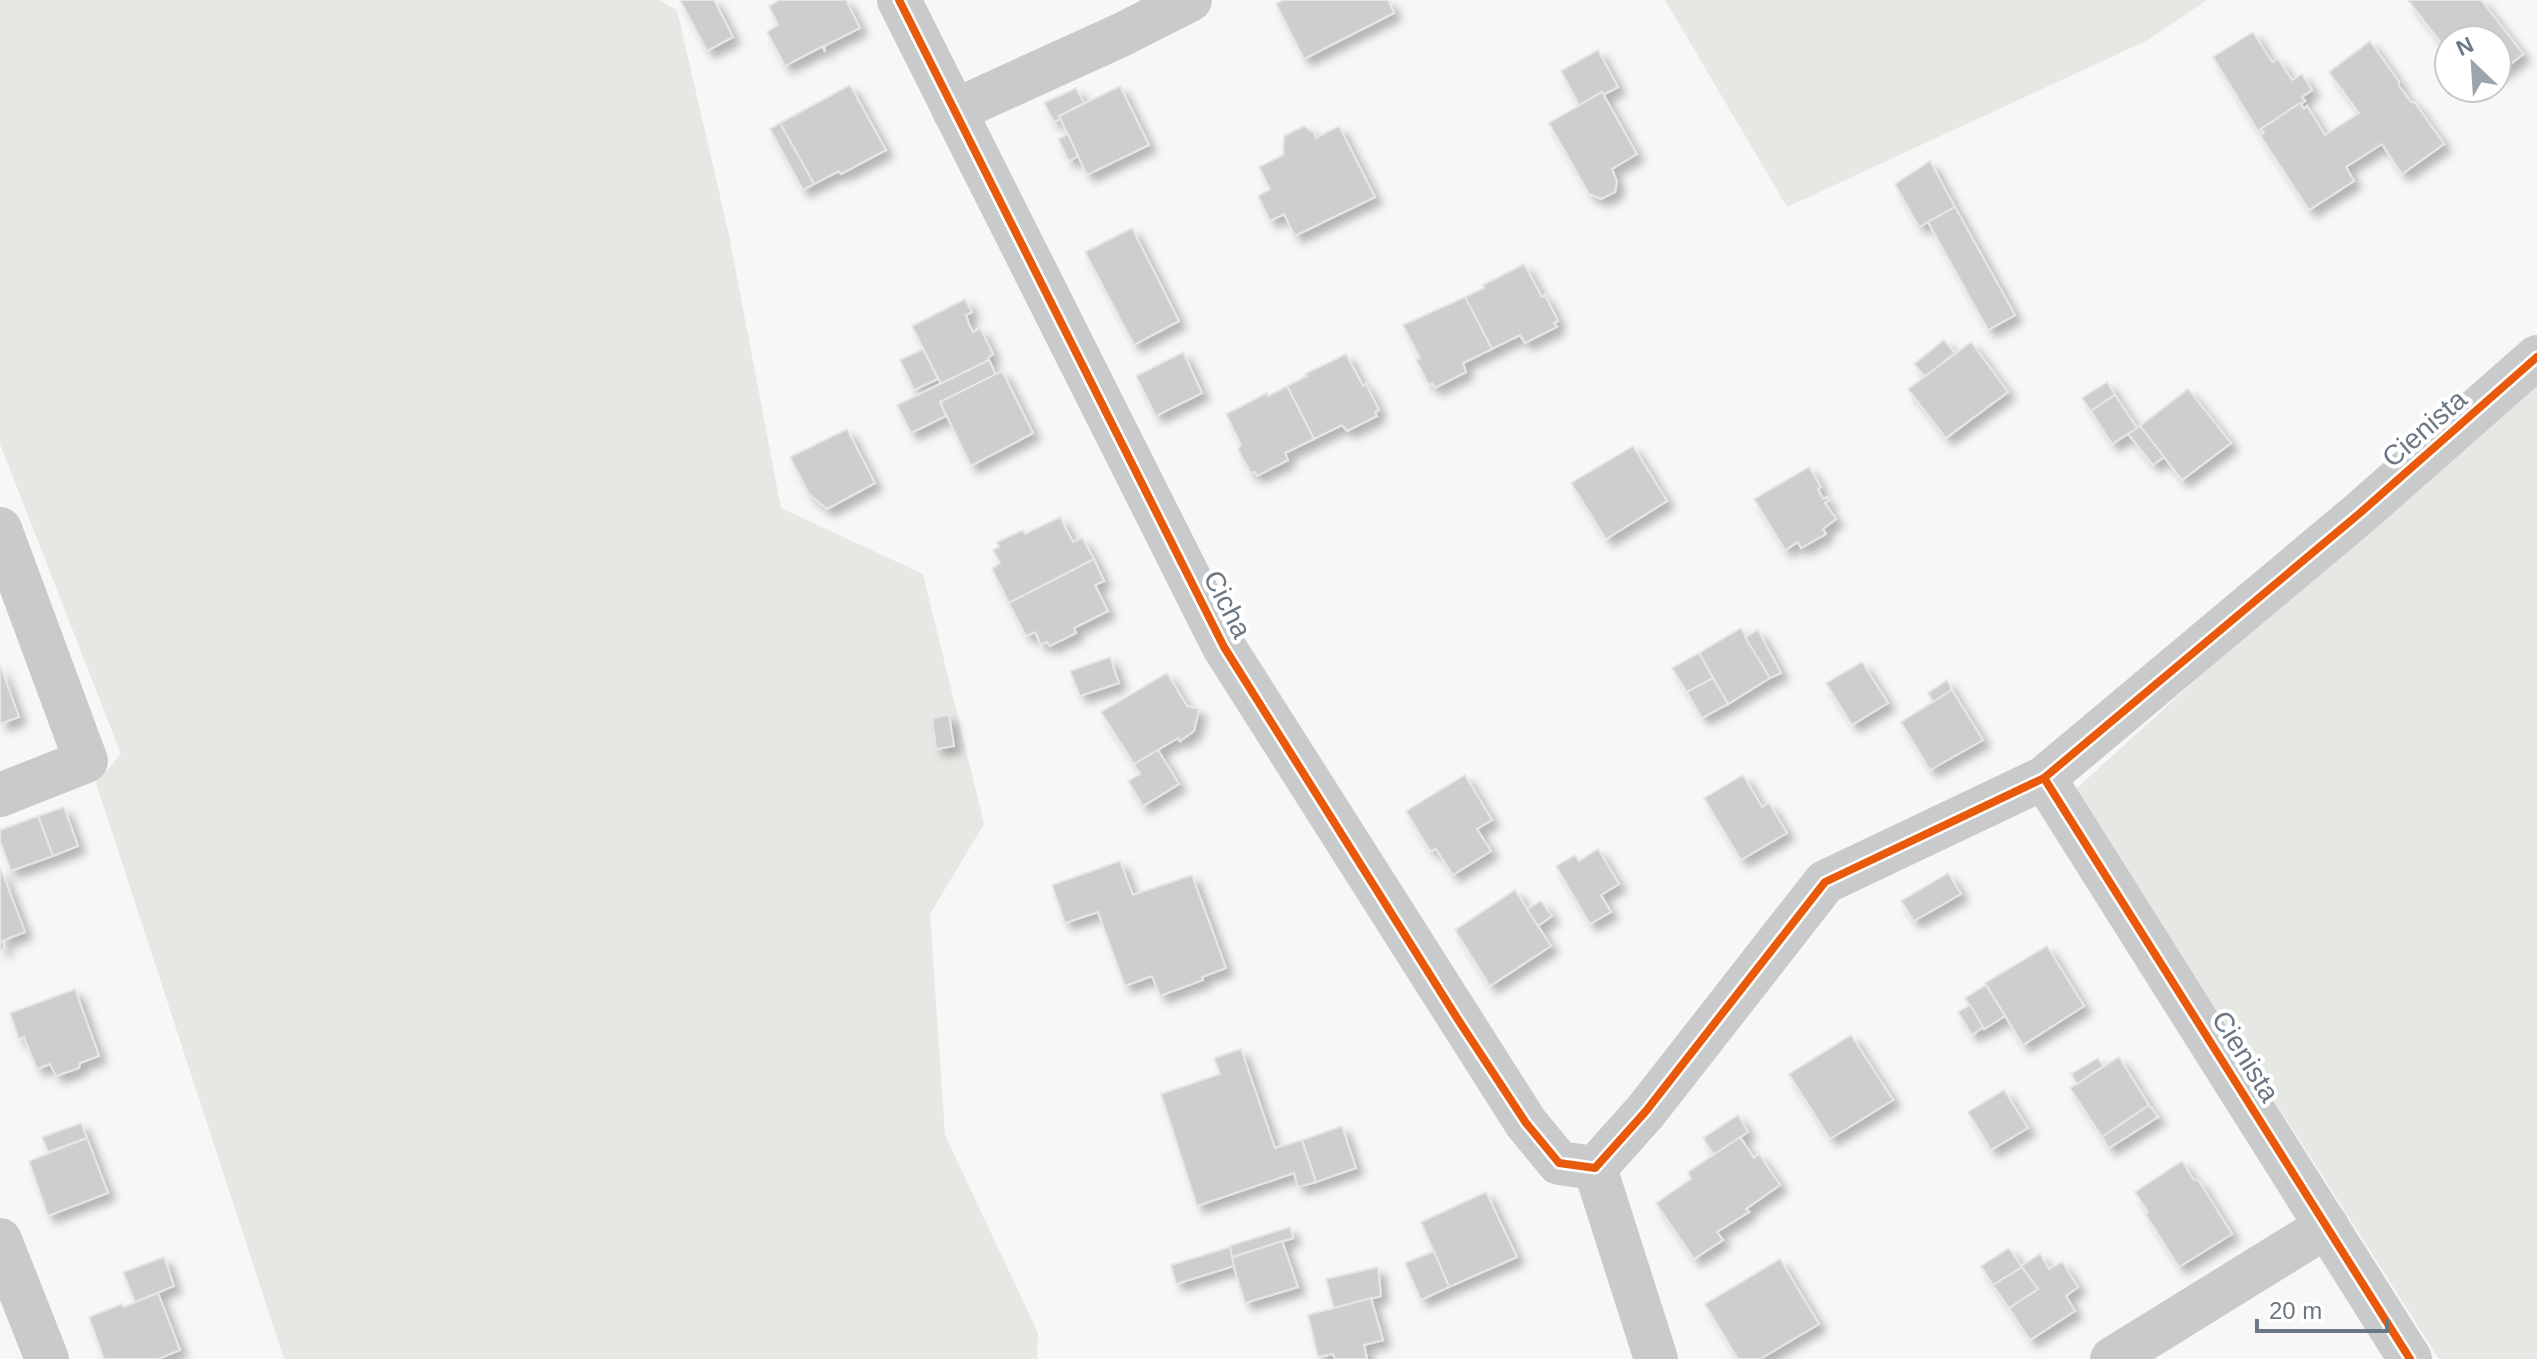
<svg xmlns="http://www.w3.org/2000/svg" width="2537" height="1359" font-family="Helvetica,sans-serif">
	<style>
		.green { fill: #e6e8e4 }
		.building { fill: #cdcecf; stroke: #e6e6e6; stroke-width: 2; filter: url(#shadow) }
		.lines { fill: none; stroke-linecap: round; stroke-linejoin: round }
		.minor { stroke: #c8cacb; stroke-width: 44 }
		.cycleway-casing { stroke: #fff; stroke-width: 13 }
		.cycleway { stroke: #e8590c; stroke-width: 8 }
		.labels { text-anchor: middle; stroke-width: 8; stroke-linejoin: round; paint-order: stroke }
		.street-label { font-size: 28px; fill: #6b7883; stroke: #fff }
	</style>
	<defs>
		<filter id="shadow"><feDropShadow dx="7" dy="7" stdDeviation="4" flood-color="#0004"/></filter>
	</defs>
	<rect width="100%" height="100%" fill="#f7f7f7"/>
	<g class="green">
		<path d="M 0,0 L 659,0 L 677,10 L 729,235 L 781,508 L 923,574 L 984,824 L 930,914 L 945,1135 L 1038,1333 L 1037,1359 L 284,1359 L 96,783 L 121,754 L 0,444 Z"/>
		<path d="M 1665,0 L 2207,0 L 2146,41 L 1787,207 Z"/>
		<path d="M 2537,369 L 2537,1359 L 2439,1359 L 2076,789 Z"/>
	</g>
	<g class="building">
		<path d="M 680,0 L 714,0 L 733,37 L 707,51 Z"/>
		<path d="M 779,0 L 846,0 L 860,28 L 824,46 L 825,52 L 823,46 L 785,66 L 767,32 L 778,25 L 769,6 Z"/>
		<path d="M 1283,0 L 1388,0 L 1394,13 L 1304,59 L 1276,4 Z"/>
		<path d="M 2408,0 L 2481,0 L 2523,54 L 2497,75 L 2497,40 L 2449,40 L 2449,53 Z"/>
		<path d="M 2253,32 L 2272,62 L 2278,59 L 2292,80 L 2302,74 L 2312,90 L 2302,97 L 2305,101 L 2258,131 L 2213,57 Z"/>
		<path d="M 2370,41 L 2399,82 L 2399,86 L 2411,102 L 2415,103 L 2444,144 L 2402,174 L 2382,144 L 2346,167 L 2354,181 L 2309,210 L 2260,135 L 2264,133 L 2261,129 L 2300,103 L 2304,109 L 2307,106 L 2325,135 L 2359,113 L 2329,72 Z"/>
		<path d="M 1598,50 L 1618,87 L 1603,95 L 1602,92 L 1579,105 L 1561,71 Z"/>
		<path d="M 850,85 L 886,150 L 841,174 L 839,171 L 814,184 L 780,123 Z"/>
		<path d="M 1120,86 L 1149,145 L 1087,175 L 1059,116 Z"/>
		<path d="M 1076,88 L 1084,103 L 1059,116 L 1060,119 L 1054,122 L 1044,103 Z"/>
		<path d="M 1602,92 L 1637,154 L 1612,169 L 1617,182 L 1615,192 L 1601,199 L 1589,194 L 1549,123 Z"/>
		<path d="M 780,123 L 814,184 L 803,190 L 770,129 Z"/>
		<path d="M 1304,126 L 1314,133 L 1316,138 L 1339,126 L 1375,197 L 1295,236 L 1284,214 L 1270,221 L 1258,196 L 1270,189 L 1259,167 L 1283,155 L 1284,136 Z"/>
		<path d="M 1068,134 L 1078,156 L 1069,161 L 1058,139 Z"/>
		<path d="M 1930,161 L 1955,207 L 1919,227 L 1895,184 Z"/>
		<path d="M 1955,207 L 2015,315 L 1988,330 L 1928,222 Z"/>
		<path d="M 1132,228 L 1179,321 L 1134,345 L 1085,252 Z"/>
		<path d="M 1524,264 L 1542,297 L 1545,295 L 1558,321 L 1554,323 L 1557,327 L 1525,343 L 1520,335 L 1492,349 L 1465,297 L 1484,288 L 1483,285 Z"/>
		<path d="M 1465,297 L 1492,349 L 1463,363 L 1466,372 L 1435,388 L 1432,383 L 1429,385 L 1416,360 L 1420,358 L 1403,325 Z"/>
		<path d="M 965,299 L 972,312 L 966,315 L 969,324 L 973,332 L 980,328 L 993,354 L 988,358 L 989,360 L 941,384 L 912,326 Z"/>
		<path d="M 1944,340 L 1955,353 L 1925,377 L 1914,364 Z"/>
		<path d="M 1971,342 L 2008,392 L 1946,438 L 1908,389 Z"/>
		<path d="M 923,349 L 938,379 L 914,390 L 900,360 Z"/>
		<path d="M 1183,352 L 1202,393 L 1156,416 L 1136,376 Z"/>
		<path d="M 1346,354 L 1363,386 L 1366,384 L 1379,410 L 1375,412 L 1377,416 L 1347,431 L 1342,425 L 1314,439 L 1287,386 L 1307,376 L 1305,374 Z"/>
		<path d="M 989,360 L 996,375 L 940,402 L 946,416 L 911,433 L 897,405 Z"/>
		<path d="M 1002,371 L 1033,433 L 971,466 L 940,402 Z"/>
		<path d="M 2107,382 L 2115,395 L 2091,411 L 2082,398 Z"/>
		<path d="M 1287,386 L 1314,439 L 1285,453 L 1288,460 L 1257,476 L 1255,472 L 1251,473 L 1241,455 L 1238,449 L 1241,445 L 1226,414 L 1267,393 L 1268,396 Z"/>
		<path d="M 2188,389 L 2231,443 L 2182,480 L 2140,426 Z"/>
		<path d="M 2115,395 L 2137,428 L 2112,444 L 2091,411 Z"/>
		<path d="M 2140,426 L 2164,457 L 2153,465 L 2128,434 Z"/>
		<path d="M 847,429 L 875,483 L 827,509 L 809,494 L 790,457 Z"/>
		<path d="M 1633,446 L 1667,501 L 1606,539 L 1571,483 Z"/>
		<path d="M 1809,467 L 1821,487 L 1818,489 L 1823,499 L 1827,497 L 1829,500 L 1825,503 L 1836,519 L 1823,529 L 1826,534 L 1801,548 L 1798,542 L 1785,550 L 1754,499 Z"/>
		<path d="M 1060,517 L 1073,542 L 1082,538 L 1094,559 L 1009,603 L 992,569 L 1000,563 L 993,550 L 999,547 L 997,542 L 1023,530 L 1025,534 Z"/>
		<path d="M 1094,559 L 1104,581 L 1095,585 L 1108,611 L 1074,628 L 1076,633 L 1050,646 L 1047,642 L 1041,645 L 1035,632 L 1026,636 L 1009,603 Z"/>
		<path d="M 1741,628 L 1770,678 L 1728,704 L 1699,653 Z"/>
		<path d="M 1758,630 L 1781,673 L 1770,678 L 1745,637 Z"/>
		<path d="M 1699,653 L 1713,678 L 1687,692 L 1672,668 Z"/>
		<path d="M 1110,657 L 1119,683 L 1080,696 L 1070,671 Z"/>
		<path d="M 1862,662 L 1888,703 L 1852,725 L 1826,683 Z"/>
		<path d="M 0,665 L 19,717 L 0,724 Z"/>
		<path d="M 1167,673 L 1187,706 L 1199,709 L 1194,731 L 1180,741 L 1178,738 L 1134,764 L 1101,712 Z"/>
		<path d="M 1713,678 L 1728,704 L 1702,718 L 1687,692 Z"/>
		<path d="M 1947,680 L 1952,690 L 1933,702 L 1928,693 Z"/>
		<path d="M 1952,690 L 1983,740 L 1930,770 L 1901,722 Z"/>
		<path d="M 949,715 L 954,746 L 936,749 L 932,718 Z"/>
		<path d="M 1158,750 L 1179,784 L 1143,806 L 1128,781 L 1140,774 L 1134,764 Z"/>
		<path d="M 1465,775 L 1492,820 L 1477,829 L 1491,851 L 1453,875 L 1436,849 L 1431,851 L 1429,849 L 1406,811 Z"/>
		<path d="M 1743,775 L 1762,807 L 1769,803 L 1787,833 L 1741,860 L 1704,798 Z"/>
		<path d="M 64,807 L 78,846 L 53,856 L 38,816 Z"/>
		<path d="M 38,816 L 53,856 L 11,871 L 0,841 L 0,830 Z"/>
		<path d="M 1598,849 L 1619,884 L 1601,895 L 1611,912 L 1590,924 L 1556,866 L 1575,855 L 1579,861 Z"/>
		<path d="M 1120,861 L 1133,895 L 1192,875 L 1226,968 L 1202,977 L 1203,980 L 1160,996 L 1152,976 L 1125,986 L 1098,912 L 1065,923 L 1052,885 Z"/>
		<path d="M 0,867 L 25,932 L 2,941 L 5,948 L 0,950 Z"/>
		<path d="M 1948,873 L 1961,894 L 1914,921 L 1901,901 Z"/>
		<path d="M 1515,890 L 1551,946 L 1490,986 L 1455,930 Z"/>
		<path d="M 1541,901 L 1552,916 L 1538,926 L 1527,909 Z"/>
		<path d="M 2047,946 L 2084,1006 L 2023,1045 L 1985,983 Z"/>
		<path d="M 1986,985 L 2005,1016 L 1984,1029 L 1965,998 Z"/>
		<path d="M 75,989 L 99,1056 L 80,1063 L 79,1068 L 56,1076 L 50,1064 L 37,1069 L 24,1037 L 19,1039 L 10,1013 Z"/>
		<path d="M 1970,1005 L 1983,1027 L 1972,1035 L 1958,1012 Z"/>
		<path d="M 1851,1035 L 1893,1100 L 1830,1139 L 1789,1074 Z"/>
		<path d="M 1241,1049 L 1275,1148 L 1302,1140 L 1316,1182 L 1298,1187 L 1294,1173 L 1197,1206 L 1161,1094 L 1220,1074 L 1214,1058 Z"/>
		<path d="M 2119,1057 L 2149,1105 L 2102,1137 L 2070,1088 Z"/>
		<path d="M 2098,1058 L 2103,1066 L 2077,1084 L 2071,1074 Z"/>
		<path d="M 2004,1090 L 2028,1128 L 1991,1150 L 1968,1112 Z"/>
		<path d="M 2149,1105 L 2158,1117 L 2109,1148 L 2102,1137 Z"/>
		<path d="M 1738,1115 L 1748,1132 L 1714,1155 L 1703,1138 Z"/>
		<path d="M 81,1123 L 87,1138 L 48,1152 L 42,1137 Z"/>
		<path d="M 1342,1126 L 1356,1168 L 1316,1182 L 1302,1140 Z"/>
		<path d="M 1740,1137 L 1754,1158 L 1759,1154 L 1780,1185 L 1746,1209 L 1749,1212 L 1717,1232 L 1723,1240 L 1694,1259 L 1656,1203 L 1691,1179 L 1688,1172 Z"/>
		<path d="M 87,1138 L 108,1193 L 48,1216 L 29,1161 Z"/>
		<path d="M 2182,1161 L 2193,1179 L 2199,1181 L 2232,1234 L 2179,1267 L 2146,1215 L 2148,1212 L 2135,1192 Z"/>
		<path d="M 1486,1192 L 1517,1257 L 1449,1287 L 1421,1222 Z"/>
		<path d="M 1290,1227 L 1293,1238 L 1232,1257 L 1229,1246 Z"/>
		<path d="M 1282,1241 L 1298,1287 L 1245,1303 L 1231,1258 Z"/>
		<path d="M 1230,1247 L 1234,1266 L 1176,1284 L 1171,1265 Z"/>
		<path d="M 2009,1248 L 2022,1267 L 1993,1285 L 1981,1266 Z"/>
		<path d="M 1434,1251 L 1449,1287 L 1421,1300 L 1405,1263 Z"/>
		<path d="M 2040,1254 L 2049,1269 L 2062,1262 L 2078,1287 L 2066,1296 L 2075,1311 L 2030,1340 L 2009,1308 L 2038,1289 L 2021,1266 Z"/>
		<path d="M 164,1257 L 174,1286 L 135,1302 L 123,1272 Z"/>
		<path d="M 1780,1259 L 1819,1324 L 1760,1359 L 1738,1359 L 1705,1304 Z"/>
		<path d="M 1378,1267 L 1381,1296 L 1334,1309 L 1326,1279 Z"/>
		<path d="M 2022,1267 L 2038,1289 L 2009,1308 L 1993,1285 Z"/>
		<path d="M 158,1293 L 180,1350 L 158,1359 L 104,1359 L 89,1317 L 122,1304 L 124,1307 Z"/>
		<path d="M 1371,1298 L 1383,1340 L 1364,1345 L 1367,1359 L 1335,1359 L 1333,1354 L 1318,1357 L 1308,1315 Z"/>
	</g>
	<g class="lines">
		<g class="minor">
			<path d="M 899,0 L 1224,647 L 1526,1123 L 1559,1163 L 1595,1168"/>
			<path d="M 954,111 L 1121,35 L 1190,0"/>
			<path d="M 0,529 L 86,761 L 0,795"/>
			<path d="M 2044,778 L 2410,1359"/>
			<path d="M 1595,1168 L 1646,1111 L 1825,882 L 2044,778 L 2360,513 L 2537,357"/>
			<path d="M 1595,1168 L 1656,1359"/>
			<path d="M 0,1240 L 47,1359"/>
			<path d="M 2112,1359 L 2327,1226"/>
		</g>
		<defs>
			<g id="cycleway">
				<path d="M 899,0 L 1224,647 L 1457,1018 L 1526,1123 L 1559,1163 L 1595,1168 L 1646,1111 L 1825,882 L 2044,778 L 2360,513 L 2537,357"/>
				<path d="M 2044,778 L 2410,1359"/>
			</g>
		</defs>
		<use href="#cycleway" class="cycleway-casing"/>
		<use href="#cycleway" class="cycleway"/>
	</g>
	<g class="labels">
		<g class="street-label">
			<text transform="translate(2424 428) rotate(-41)" y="10">Cienista</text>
			<text transform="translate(1228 604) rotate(63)" y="10">Cicha</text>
			<text transform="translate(2246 1056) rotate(58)" y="10">Cienista</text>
		</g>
	</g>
	<g transform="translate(2473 64) rotate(335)"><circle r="38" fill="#ffffff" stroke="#c4c9cd" stroke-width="2"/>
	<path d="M0-6L14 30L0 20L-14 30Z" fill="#9ca4ac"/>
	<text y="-12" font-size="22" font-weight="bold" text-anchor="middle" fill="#6b7883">N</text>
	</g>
	<path d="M2257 1319v12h130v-12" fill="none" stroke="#6b7883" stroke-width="4"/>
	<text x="2269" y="1319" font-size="24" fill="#6b7883" stroke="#ffffff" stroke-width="6" paint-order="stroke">20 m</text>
</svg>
